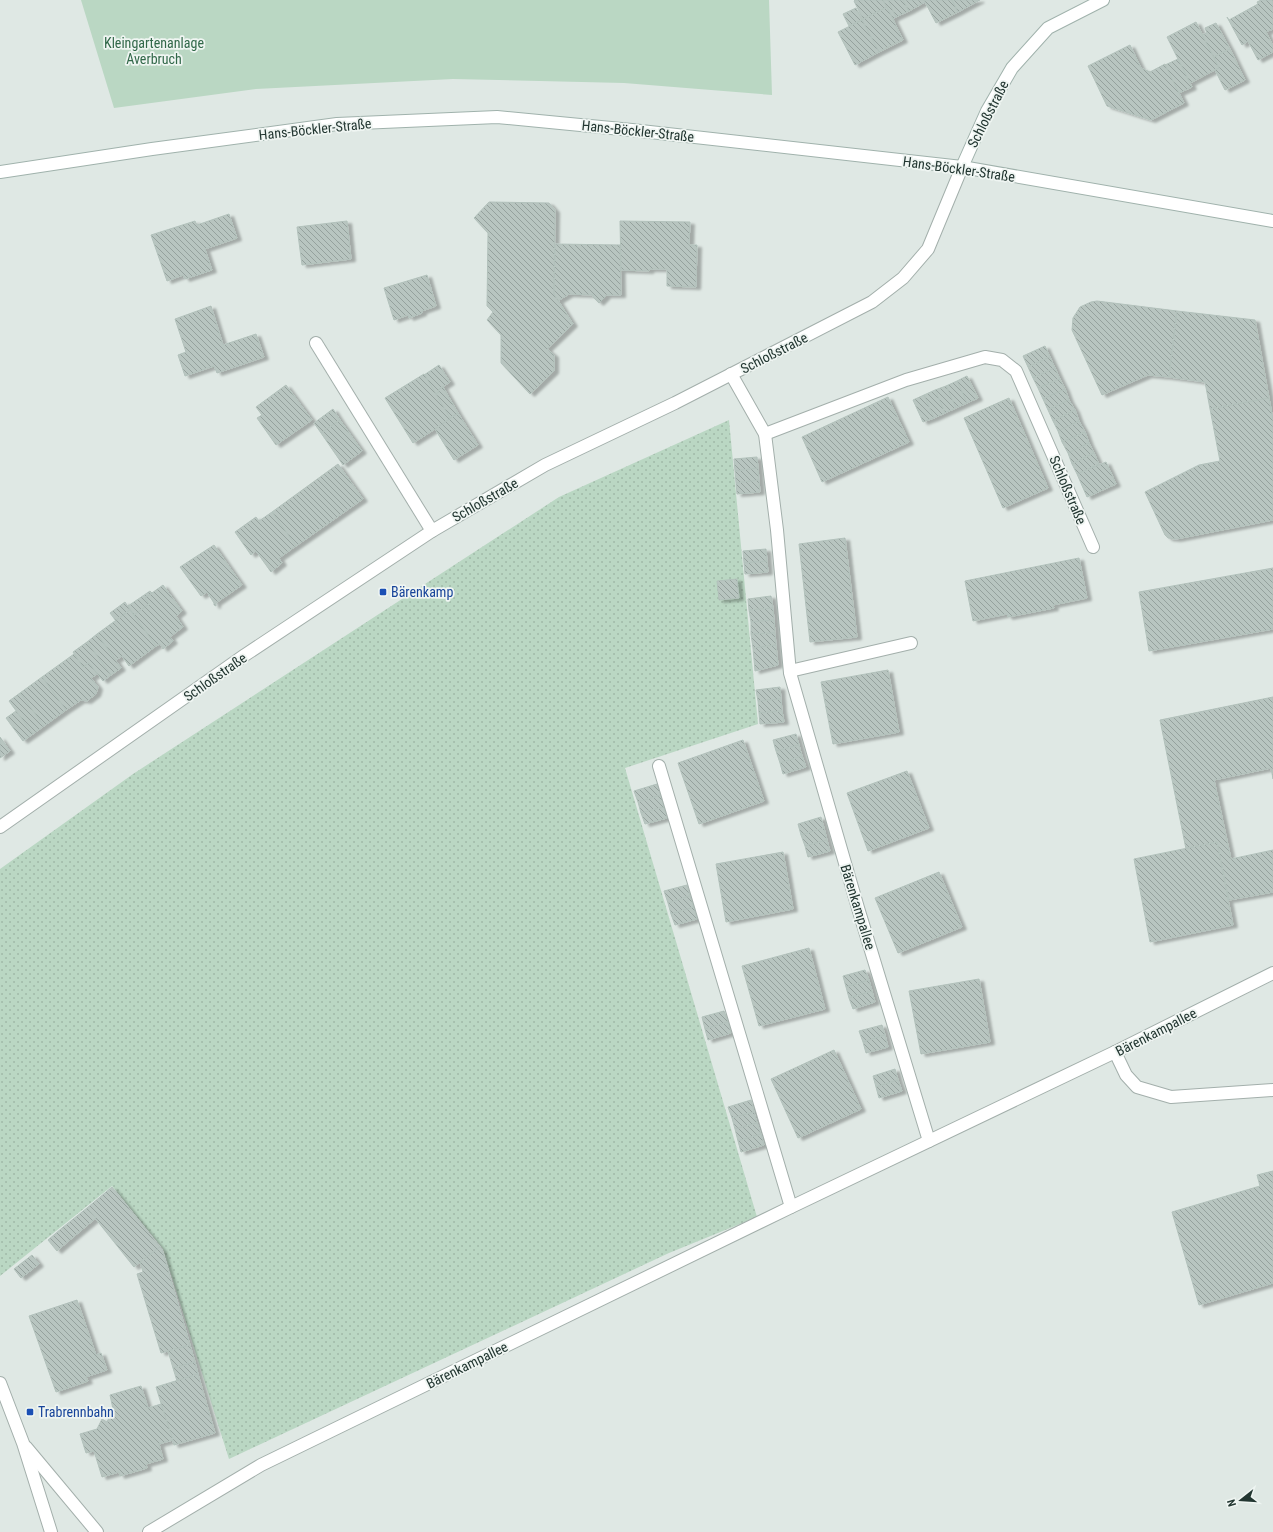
<svg xmlns="http://www.w3.org/2000/svg" width="1273" height="1532" font-family="'Roboto Condensed',sans-serif">
	<style>
		.green { fill: #bad7c3 }
		.park { fill: url(#park-dots) }
		.building { fill: url(#building-back-hatch); stroke: #b2c1bb; filter: url(#shadow) }
		.lines { fill: none; stroke-linecap: round; stroke-linejoin: round }
		.lane-casing { stroke: #a3afab; stroke-width: 14 }
		.street-casing { stroke: #a3afab; stroke-width: 14 }
		.secondary-casing { stroke: #a0b2ac; stroke-width: 14 }
		.lane { stroke: #fff; stroke-width: 12 }
		.street { stroke: #fff; stroke-width: 12 }
		.secondary { stroke: #fff; stroke-width: 12 }
		.transit-dot { fill: #1a4fb4; stroke: #eff5f2; stroke-width: 1.5 }
		.labels { text-anchor: middle; stroke-width: 3.5; stroke-linejoin: round; paint-order: stroke }
		.park-label { font-size: 14px; fill: #316849; stroke: #eff5f2 }
		.street-label { font-size: 14px; fill: #223631; stroke: #eff5f2 }
		.transit-label { font-size: 14px; fill: #164399; stroke: #eff5f2; text-anchor: start }
	</style>
	<defs>
		<pattern id="park-dots" width="8" height="8" patternUnits="userSpaceOnUse"><rect width="8" height="8" fill="#bad7c3"/><path d="M2 2h.1M6 6h.1" fill="none" stroke="#a0b9a8" stroke-width="1.8" stroke-linecap="round"/></pattern>
		<pattern id="building-back-hatch" width="6" height="6" patternUnits="userSpaceOnUse"><rect width="6" height="6" fill="#b8c5c0"/><path d="M-1 5l2 2M0 0l6 6M5-1l2 2" fill="none" stroke="#95a19d"/></pattern>
		<filter id="shadow"><feDropShadow dx="4.5" dy="2.5" stdDeviation="1" flood-color="#0004"/></filter>
	</defs>
	<rect width="100%" height="100%" fill="#dfe8e4"/>
	<path class="green" d="M 81,0 L 769,0 L 772,95 L 624,83 L 453,79 L 256,89 L 114,108 Z"/>
	<path class="park" d="M 729,420 L 758,724 L 625,768 L 757,1217 L 669,1253 L 229,1459 L 163,1249 L 112,1186 L 0,1276 L 0,869 L 133,774 L 559,497 Z"/>
	<g class="building">
		<path d="M 855,0 L 883,0 L 887,7 L 863,19 L 854,1 Z"/>
		<path d="M 883,0 L 888,0 L 896,17 L 893,19 Z"/>
		<path d="M 888,0 L 903,0 L 909,11 L 896,17 Z"/>
		<path d="M 903,0 L 924,0 L 925,2 L 909,11 Z"/>
		<path d="M 924,0 L 952,0 L 958,12 L 936,23 Z"/>
		<path d="M 952,0 L 980,0 L 958,12 Z"/>
		<path d="M 1261,0 L 1273,0 L 1273,29 L 1266,32 L 1273,46 L 1273,52 L 1258,60 L 1248,41 L 1242,45 L 1227,17 L 1229,20 L 1258,4 L 1257,2 Z"/>
		<path d="M 887,7 L 903,40 L 879,52 L 862,20 Z"/>
		<path d="M 856,8 L 862,20 L 849,26 L 843,14 Z"/>
		<path d="M 862,20 L 879,52 L 855,65 L 838,32 Z"/>
		<path d="M 1196,22 L 1219,68 L 1190,83 L 1167,37 Z"/>
		<path d="M 1216,23 L 1230,49 L 1214,57 L 1202,35 L 1207,33 L 1205,28 Z"/>
		<path d="M 1130,45 L 1141,68 L 1150,72 L 1165,64 L 1184,103 L 1151,120 L 1107,106 L 1088,66 Z"/>
		<path d="M 1230,49 L 1245,80 L 1225,90 L 1215,70 L 1219,68 L 1214,57 Z"/>
		<path d="M 1178,59 L 1192,87 L 1179,93 L 1165,65 Z"/>
		<path d="M 489,202 L 549,203 L 555,210 L 554,294 L 573,324 L 547,349 L 554,355 L 554,371 L 530,394 L 501,363 L 501,335 L 487,320 L 493,312 L 487,306 L 488,233 L 474,218 Z"/>
		<path d="M 229,214 L 237,238 L 205,249 L 212,270 L 185,279 L 183,275 L 167,281 L 151,235 L 195,221 L 197,225 Z"/>
		<path d="M 347,221 L 351,259 L 302,265 L 297,227 Z"/>
		<path d="M 620,221 L 690,222 L 689,245 L 697,245 L 696,287 L 667,286 L 667,269 L 650,269 L 649,271 L 621,270 Z"/>
		<path d="M 555,244 L 620,245 L 621,295 L 606,295 L 605,297 L 599,303 L 593,297 L 593,295 L 569,294 L 558,301 L 554,294 Z"/>
		<path d="M 427,275 L 436,306 L 422,311 L 422,313 L 409,318 L 408,315 L 394,320 L 384,288 Z"/>
		<path d="M 1097,301 L 1177,311 L 1169,377 L 1148,375 L 1102,395 L 1072,330 L 1073,318 L 1080,307 L 1091,302 Z"/>
		<path d="M 211,306 L 223,345 L 256,334 L 264,357 L 217,373 L 214,366 L 185,376 L 178,355 L 186,352 L 175,319 Z"/>
		<path d="M 1177,311 L 1255,320 L 1269,398 L 1210,409 L 1205,382 L 1169,377 Z"/>
		<path d="M 1045,346 L 1050,357 L 1028,367 L 1023,356 Z"/>
		<path d="M 1050,357 L 1055,368 L 1033,378 L 1028,367 Z"/>
		<path d="M 439,365 L 450,382 L 438,390 L 439,392 L 436,394 L 424,375 Z"/>
		<path d="M 1055,368 L 1060,379 L 1038,388 L 1033,378 Z"/>
		<path d="M 424,374 L 451,419 L 413,443 L 385,398 Z"/>
		<path d="M 967,376 L 978,398 L 967,403 L 957,381 Z"/>
		<path d="M 1060,379 L 1065,389 L 1043,399 L 1038,388 Z"/>
		<path d="M 957,381 L 967,403 L 956,408 L 946,386 Z"/>
		<path d="M 286,385 L 312,420 L 276,445 L 257,418 L 262,415 L 256,407 Z"/>
		<path d="M 946,386 L 956,408 L 945,413 L 935,390 Z"/>
		<path d="M 443,387 L 458,413 L 450,418 L 436,394 L 439,392 L 438,390 Z"/>
		<path d="M 1065,389 L 1069,400 L 1048,410 L 1043,399 Z"/>
		<path d="M 935,390 L 945,413 L 934,418 L 924,395 Z"/>
		<path d="M 924,395 L 934,418 L 923,422 L 913,400 Z"/>
		<path d="M 888,397 L 909,442 L 822,482 L 802,437 Z"/>
		<path d="M 1009,398 L 1048,488 L 1003,508 L 964,418 Z"/>
		<path d="M 1269,398 L 1273,420 L 1273,520 L 1176,539 L 1168,538 L 1165,535 L 1145,492 L 1199,465 L 1220,461 L 1210,409 Z"/>
		<path d="M 1069,400 L 1075,410 L 1053,421 L 1048,410 Z"/>
		<path d="M 333,409 L 340,420 L 321,433 L 314,423 Z"/>
		<path d="M 1075,410 L 1079,421 L 1058,431 L 1053,421 Z"/>
		<path d="M 458,413 L 478,445 L 454,460 L 435,429 Z"/>
		<path d="M 340,420 L 362,451 L 343,465 L 321,433 Z"/>
		<path d="M 1079,421 L 1085,432 L 1062,442 L 1058,431 Z"/>
		<path d="M 1085,432 L 1089,443 L 1068,453 L 1062,442 Z"/>
		<path d="M 1089,443 L 1094,453 L 1072,464 L 1068,453 Z"/>
		<path d="M 1094,453 L 1099,464 L 1077,474 L 1072,464 Z"/>
		<path d="M 757,457 L 758,468 L 735,471 L 734,459 Z"/>
		<path d="M 1106,462 L 1116,484 L 1087,497 L 1077,474 Z"/>
		<path d="M 338,464 L 363,499 L 296,546 L 272,512 Z"/>
		<path d="M 758,468 L 759,480 L 736,483 L 735,471 Z"/>
		<path d="M 759,480 L 760,492 L 737,494 L 736,483 Z"/>
		<path d="M 272,512 L 296,546 L 279,558 L 282,563 L 271,572 L 256,551 L 251,555 L 235,532 L 256,517 L 259,521 Z"/>
		<path d="M 845,538 L 857,637 L 810,642 L 799,544 Z"/>
		<path d="M 214,545 L 242,585 L 216,603 L 216,606 L 214,605 L 214,603 L 207,592 L 201,596 L 180,567 Z"/>
		<path d="M 766,549 L 767,561 L 744,563 L 743,551 Z"/>
		<path d="M 1079,558 L 1087,598 L 1053,605 L 1054,608 L 1008,617 L 1007,614 L 973,621 L 965,581 Z"/>
		<path d="M 767,561 L 768,572 L 745,574 L 744,563 Z"/>
		<path d="M 1273,568 L 1273,629 L 1149,651 L 1139,592 Z"/>
		<path d="M 737,579 L 739,598 L 719,600 L 717,581 Z"/>
		<path d="M 163,585 L 182,611 L 176,616 L 183,627 L 170,637 L 173,641 L 163,649 L 160,644 L 156,646 L 134,615 L 149,604 L 145,598 Z"/>
		<path d="M 150,591 L 152,593 L 145,598 L 149,604 L 134,615 L 128,606 Z"/>
		<path d="M 771,596 L 773,608 L 749,610 L 748,599 Z"/>
		<path d="M 125,602 L 130,610 L 116,621 L 110,613 Z"/>
		<path d="M 773,608 L 774,620 L 751,622 L 749,610 Z"/>
		<path d="M 130,610 L 156,646 L 129,666 L 122,656 L 116,660 L 97,634 Z"/>
		<path d="M 774,620 L 775,633 L 751,634 L 751,622 Z"/>
		<path d="M 775,633 L 776,645 L 753,648 L 751,634 Z"/>
		<path d="M 97,634 L 121,668 L 111,675 L 87,642 Z"/>
		<path d="M 87,642 L 111,675 L 103,681 L 89,663 L 83,667 L 73,652 Z"/>
		<path d="M 776,645 L 778,665 L 755,671 L 753,648 Z"/>
		<path d="M 74,654 L 83,667 L 89,663 L 95,671 L 97,674 L 91,678 L 98,687 L 96,694 L 87,701 L 81,700 L 66,710 L 42,677 Z"/>
		<path d="M 888,670 L 899,732 L 833,744 L 821,682 Z"/>
		<path d="M 42,677 L 66,710 L 44,726 L 20,693 Z"/>
		<path d="M 780,687 L 781,699 L 758,701 L 756,690 Z"/>
		<path d="M 20,693 L 44,726 L 33,734 L 9,701 Z"/>
		<path d="M 1273,697 L 1273,779 L 1271,768 L 1214,780 L 1231,859 L 1273,850 L 1273,892 L 1229,900 L 1217,842 L 1186,849 L 1160,720 Z"/>
		<path d="M 781,699 L 782,711 L 759,713 L 758,701 Z"/>
		<path d="M 16,711 L 33,734 L 23,741 L 6,718 Z"/>
		<path d="M 782,711 L 784,722 L 760,724 L 759,713 Z"/>
		<path d="M 796,734 L 799,745 L 776,751 L 773,740 Z"/>
		<path d="M 0,737 L 10,751 L 0,758 Z"/>
		<path d="M 743,740 L 764,801 L 699,824 L 678,763 Z"/>
		<path d="M 799,745 L 802,756 L 780,763 L 776,751 Z"/>
		<path d="M 802,756 L 806,767 L 783,774 L 780,763 Z"/>
		<path d="M 907,771 L 929,828 L 868,851 L 847,793 Z"/>
		<path d="M 657,784 L 661,795 L 638,802 L 634,791 Z"/>
		<path d="M 661,795 L 664,807 L 641,813 L 638,802 Z"/>
		<path d="M 664,807 L 667,818 L 645,824 L 641,813 Z"/>
		<path d="M 821,817 L 824,828 L 801,835 L 798,824 Z"/>
		<path d="M 824,828 L 827,840 L 805,846 L 801,835 Z"/>
		<path d="M 827,840 L 830,851 L 808,857 L 805,846 Z"/>
		<path d="M 1217,842 L 1233,925 L 1150,942 L 1134,859 Z"/>
		<path d="M 783,852 L 793,909 L 726,922 L 716,864 Z"/>
		<path d="M 939,872 L 962,927 L 898,953 L 875,898 Z"/>
		<path d="M 687,885 L 690,896 L 668,903 L 664,891 Z"/>
		<path d="M 690,896 L 694,907 L 671,914 L 668,903 Z"/>
		<path d="M 694,907 L 697,919 L 675,925 L 671,914 Z"/>
		<path d="M 809,948 L 825,1009 L 759,1026 L 742,966 Z"/>
		<path d="M 865,970 L 869,980 L 846,987 L 843,976 Z"/>
		<path d="M 979,979 L 990,1042 L 921,1054 L 909,991 Z"/>
		<path d="M 869,980 L 872,991 L 849,998 L 846,987 Z"/>
		<path d="M 872,991 L 875,1002 L 853,1009 L 849,998 Z"/>
		<path d="M 724,1011 L 728,1022 L 705,1029 L 702,1017 Z"/>
		<path d="M 728,1022 L 731,1033 L 708,1040 L 705,1029 Z"/>
		<path d="M 882,1025 L 885,1035 L 863,1042 L 859,1031 Z"/>
		<path d="M 885,1035 L 888,1047 L 866,1053 L 863,1042 Z"/>
		<path d="M 834,1050 L 861,1109 L 798,1138 L 771,1079 Z"/>
		<path d="M 895,1069 L 898,1080 L 876,1087 L 873,1076 Z"/>
		<path d="M 898,1080 L 902,1091 L 879,1098 L 876,1087 Z"/>
		<path d="M 751,1100 L 754,1112 L 732,1118 L 728,1107 Z"/>
		<path d="M 754,1112 L 757,1123 L 735,1129 L 732,1118 Z"/>
		<path d="M 757,1123 L 761,1134 L 738,1141 L 735,1129 Z"/>
		<path d="M 761,1134 L 764,1145 L 741,1152 L 738,1141 Z"/>
		<path d="M 1273,1171 L 1273,1283 L 1199,1305 L 1172,1212 L 1260,1186 L 1257,1175 Z"/>
		<path d="M 112,1187 L 160,1247 L 134,1267 L 87,1208 Z"/>
		<path d="M 87,1208 L 96,1218 L 71,1239 L 62,1228 Z"/>
		<path d="M 62,1228 L 71,1239 L 57,1251 L 48,1240 Z"/>
		<path d="M 160,1247 L 162,1249 L 190,1345 L 161,1353 L 137,1274 L 143,1272 L 140,1262 Z"/>
		<path d="M 32,1255 L 39,1264 L 21,1278 L 14,1269 Z"/>
		<path d="M 77,1300 L 96,1355 L 101,1353 L 107,1370 L 86,1377 L 88,1381 L 56,1392 L 29,1316 Z"/>
		<path d="M 190,1345 L 195,1362 L 173,1368 L 168,1351 Z"/>
		<path d="M 195,1362 L 198,1374 L 177,1381 L 173,1368 Z"/>
		<path d="M 198,1374 L 215,1433 L 174,1445 L 156,1387 Z"/>
		<path d="M 141,1386 L 148,1408 L 161,1404 L 173,1440 L 159,1444 L 163,1459 L 146,1464 L 147,1468 L 120,1476 L 119,1472 L 102,1477 L 94,1451 L 86,1453 L 80,1434 L 97,1429 L 102,1419 L 107,1422 L 113,1409 L 110,1395 Z"/>
	</g>
	<g class="lines">
		<defs>
			<g id="lane">
				<path d="M 790,671 L 911,643"/>
				<path d="M 1115,1052 L 1126,1075 L 1137,1087 L 1171,1097 L 1273,1090"/>
			</g>
			<g id="street">
				<path d="M 316,343 L 432,531"/>
				<path d="M 731,374 L 765,434 L 777,530 L 790,673 L 858,908 L 929,1141"/>
				<path d="M 765,434 L 906,380 L 985,357 L 1002,360 L 1016,371 L 1093,547"/>
				<path d="M 659,766 L 791,1207"/>
				<path d="M 0,827 L 245,655 L 432,531 L 545,465 L 675,403 L 872,302 L 903,278 L 928,249 L 962,167"/>
				<path d="M 0,1383 L 23,1443 L 51,1532"/>
				<path d="M 26,1447 L 97,1532"/>
				<path d="M 149,1532 L 261,1465 L 791,1207 L 1115,1052 L 1273,973"/>
			</g>
			<g id="secondary">
				<path d="M 962,167 L 987,111 L 1012,68 L 1048,28 L 1103,0"/>
				<path d="M 0,172 L 152,149 L 337,124 L 497,117 L 632,130 L 962,167 L 1273,221"/>
			</g>
		</defs>
		<use href="#lane" class="lane-casing"/>
		<use href="#street" class="street-casing"/>
		<use href="#secondary" class="secondary-casing"/>
		<use href="#lane" class="lane"/>
		<use href="#street" class="street"/>
		<use href="#secondary" class="secondary"/>
	</g>
	<g class="transit-dot">
		<rect x="379" y="588" width="8" height="8" rx="2"/>
		<rect x="26" y="1408" width="8" height="8" rx="2"/>
	</g>
	<g class="labels">
		<g class="park-label">
			<text x="154" y="48">Kleingartenanlage<tspan x="154" dy="16">Averbruch</tspan></text>
		</g>
		<g class="street-label">
			<text transform="translate(988 114) rotate(-63)" y="5">Schloßstraße</text>
			<text transform="translate(315 129) rotate(-6)" y="5">Hans-Böckler-Straße</text>
			<text transform="translate(638 131) rotate(6)" y="5">Hans-Böckler-Straße</text>
			<text transform="translate(959 169) rotate(8)" y="5">Hans-Böckler-Straße</text>
			<text transform="translate(774 353) rotate(-27)" y="5">Schloßstraße</text>
			<text transform="translate(1068 490) rotate(67)" y="5">Schloßstraße</text>
			<text transform="translate(485 500) rotate(-30)" y="5">Schloßstraße</text>
			<text transform="translate(215 677) rotate(-35)" y="5">Schloßstraße</text>
			<text transform="translate(858 907) rotate(73)" y="5">Bärenkampallee</text>
			<text transform="translate(1156 1032) rotate(-27)" y="5">Bärenkampallee</text>
			<text transform="translate(467 1365) rotate(-26)" y="5">Bärenkampallee</text>
		</g>
		<g class="transit-label">
			<text x="391" y="597">Bärenkamp</text>
			<text x="38" y="1417">Trabrennbahn</text>
		</g>
	</g>
	<g transform="translate(1241 1500) rotate(253)" stroke="#eff5f2" stroke-width="3" paint-order="stroke">
	<path d="M0-3L7 15L0 10L-7 15Z" fill="#223631"/>
	<text y="-6" font-size="11" font-weight="bold" text-anchor="middle" fill="#223631">N</text>
	</g>
</svg>
